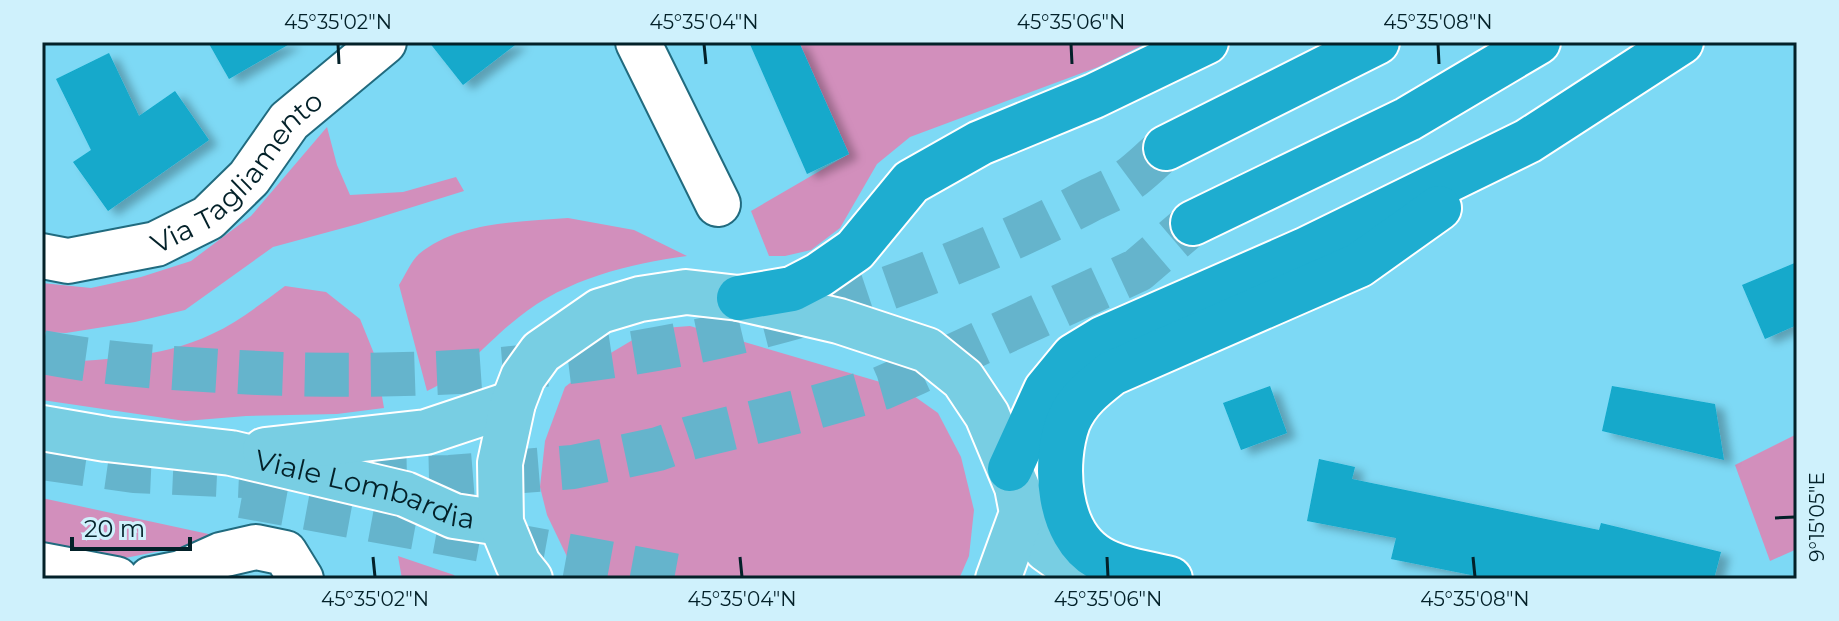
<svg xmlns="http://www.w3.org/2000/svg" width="1839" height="621" font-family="Montserrat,sans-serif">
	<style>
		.green { fill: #d28fbc }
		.building { fill: #12a9cb; filter: url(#shadow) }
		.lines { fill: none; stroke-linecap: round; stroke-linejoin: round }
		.highway-tunnel { stroke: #65b4cc; stroke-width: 44; stroke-dasharray: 44 22; stroke-linecap: butt }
		.minor-casing { stroke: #216b7f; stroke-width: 48 }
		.major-casing { stroke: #fff; stroke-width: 48 }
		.highway-casing { stroke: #fff; stroke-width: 48 }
		.minor { stroke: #fff; stroke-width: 44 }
		.major { stroke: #78cee3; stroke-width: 44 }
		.highway { stroke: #1eadd0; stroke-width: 44 }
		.ticks { fill: none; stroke: #032129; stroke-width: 3 }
		.labels { text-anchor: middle; stroke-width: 7; stroke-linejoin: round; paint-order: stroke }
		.street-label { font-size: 28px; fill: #032129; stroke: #cff1fc }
		.neatline { fill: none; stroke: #032129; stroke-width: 3 }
		.ticks-label { font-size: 20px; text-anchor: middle; fill: #032129 }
	</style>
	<defs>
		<filter id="shadow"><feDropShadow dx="9" dy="5" stdDeviation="4" flood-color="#0004"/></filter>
	</defs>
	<rect width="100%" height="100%" fill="#7dd9f5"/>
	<g class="green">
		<path d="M 799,42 L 1149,42 L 1098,67 L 910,137 L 877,164 L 840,228 L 811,250 L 785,256 L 769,256 L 751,211 L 849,154 Z"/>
		<path d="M 327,127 L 337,165 L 350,195 L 403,192 L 456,177 L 464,191 L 358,224 L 273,247 L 185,310 L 135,322 L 66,333 L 42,332 L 42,283 L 91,288 L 141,277 L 191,261 L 251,216 Z"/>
		<path d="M 568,218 L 634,230 L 687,256 C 629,264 566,279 519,317 C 489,340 461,376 427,391 L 399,285 C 405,276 411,261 419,254 C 459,221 520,222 568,218 Z"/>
		<path d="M 285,286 L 326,292 L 360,319 L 375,356 L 384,408 L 337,414 L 246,416 L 185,421 L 42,400 L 42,363 C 98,360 160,359 212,334 C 238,322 262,303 285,286 Z"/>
		<path d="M 690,326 L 904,389 L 938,413 L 961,457 L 974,510 L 969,556 L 959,579 L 583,579 L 572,567 L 547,515 L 540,487 L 545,441 L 565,387 L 599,360 L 651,329 Z"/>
		<path d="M 1797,434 L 1797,549 L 1770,561 L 1735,465 Z"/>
		<path d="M 42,498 L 227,538 L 125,558 L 42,543 Z"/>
		<path d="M 398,556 L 454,575 L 457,579 L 402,579 Z"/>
	</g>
	<g class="building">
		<path d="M 208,42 L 293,42 L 229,79 Z"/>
		<path d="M 429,42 L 519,42 L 463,85 Z"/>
		<path d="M 749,42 L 799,42 L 849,154 L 807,174 Z"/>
		<path d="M 109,53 L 139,116 L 175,91 L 209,140 L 108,211 L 73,162 L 91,150 L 56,79 Z"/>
		<path d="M 1797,262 L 1797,325 L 1765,339 L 1742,285 Z"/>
		<path d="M 1270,386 L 1287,433 L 1241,450 L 1223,403 Z"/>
		<path d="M 1612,386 L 1715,404 L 1724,460 L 1602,431 Z"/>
		<path d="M 1319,459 L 1355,467 L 1352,479 L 1599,530 L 1601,523 L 1721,552 L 1714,579 L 1491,579 L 1391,559 L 1396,538 L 1307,521 Z"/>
	</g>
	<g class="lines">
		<g class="highway-tunnel">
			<path d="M 42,352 C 115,366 183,369 258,373 C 506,383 736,354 966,258 C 1010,240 1051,221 1092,199 C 1103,194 1115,189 1124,183 C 1139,173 1152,159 1166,148"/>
			<path d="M 42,458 L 134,471 L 290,478"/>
			<path d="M 363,479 L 450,477 L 573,467 L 658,449 L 690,438 L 816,407 L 882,388 L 916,373 L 1138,270 L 1193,223"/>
			<path d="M 242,496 L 695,579"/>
		</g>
		<defs>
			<g id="minor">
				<path d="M 638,42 L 718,204"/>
				<path id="s1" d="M 42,256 L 68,261 L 156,244 L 208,218 L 249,178 L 289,121 L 384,42"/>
				<path d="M 42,565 L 116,579"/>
				<path d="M 151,579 L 181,573 L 221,555 L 256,547 L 285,553 L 301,579"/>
			</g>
			<g id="major">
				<path id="s2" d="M 42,428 L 106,439 L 231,453 L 405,494 L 454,516 L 501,523"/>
				<path d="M 265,450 L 426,432 L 513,403"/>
				<path d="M 1022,513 L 1046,549 L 1088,579"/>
				<path d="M 530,579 L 518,564 L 501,523 L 500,463 L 513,403 L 523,377 L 541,352 L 600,311 L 640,299 L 686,292 L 739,298 L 839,321 L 927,350 L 963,379 L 987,415 L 1017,487 L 1022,513 L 998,579"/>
			</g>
			<g id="highway">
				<path d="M 1166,148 L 1377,42"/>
				<path d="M 1193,223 L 1408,119 L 1538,42"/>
				<path d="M 739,298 L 792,289 L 819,275 L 855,250 L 911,182 L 980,143 L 1094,96 L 1206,42"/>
				<path d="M 1010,469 L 1046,390 L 1074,356 L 1102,339 L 1305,250 L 1528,141 L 1681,42"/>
				<path d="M 1170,579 C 1147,573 1119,570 1099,558 C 1057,534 1053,463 1068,422 C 1077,400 1094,387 1112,373 L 1359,265 L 1439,208"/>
			</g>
		</defs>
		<use href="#minor" class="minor-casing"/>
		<use href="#major" class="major-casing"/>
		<use href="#highway" class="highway-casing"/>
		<use href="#minor" class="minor"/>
		<use href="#major" class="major"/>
		<use href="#highway" class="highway"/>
	</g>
	<path class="ticks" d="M 338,44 L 339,64M 704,44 L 706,64M 1071,44 L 1072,64M 1438,44 L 1439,64M 1775,518 L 1795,517M 373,557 L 375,577M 740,557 L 742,577M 1107,557 L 1108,577M 1473,557 L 1475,577"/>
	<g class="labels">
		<g class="street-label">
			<text dy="10" stroke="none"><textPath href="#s1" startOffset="226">Via Tagliamento</textPath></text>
			<text dy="10" stroke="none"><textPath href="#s2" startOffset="330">Viale Lombardia</textPath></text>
		</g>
	</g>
	<rect width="1839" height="621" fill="none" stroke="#cff1fc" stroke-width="88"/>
	<path d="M72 537v12h118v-12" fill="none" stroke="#032129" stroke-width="4"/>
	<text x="84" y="537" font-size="24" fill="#032129" stroke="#cff1fc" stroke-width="6" paint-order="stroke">20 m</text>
	<rect x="44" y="44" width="1751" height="533" class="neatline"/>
	<g class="ticks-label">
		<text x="338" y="29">45°35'02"N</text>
		<text x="704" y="29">45°35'04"N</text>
		<text x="1071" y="29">45°35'06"N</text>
		<text x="1438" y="29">45°35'08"N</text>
		<text transform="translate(1817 517) rotate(-90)" y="7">9°15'05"E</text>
		<text x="375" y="606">45°35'02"N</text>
		<text x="742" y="606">45°35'04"N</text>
		<text x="1108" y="606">45°35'06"N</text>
		<text x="1475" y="606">45°35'08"N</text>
	</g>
</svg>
